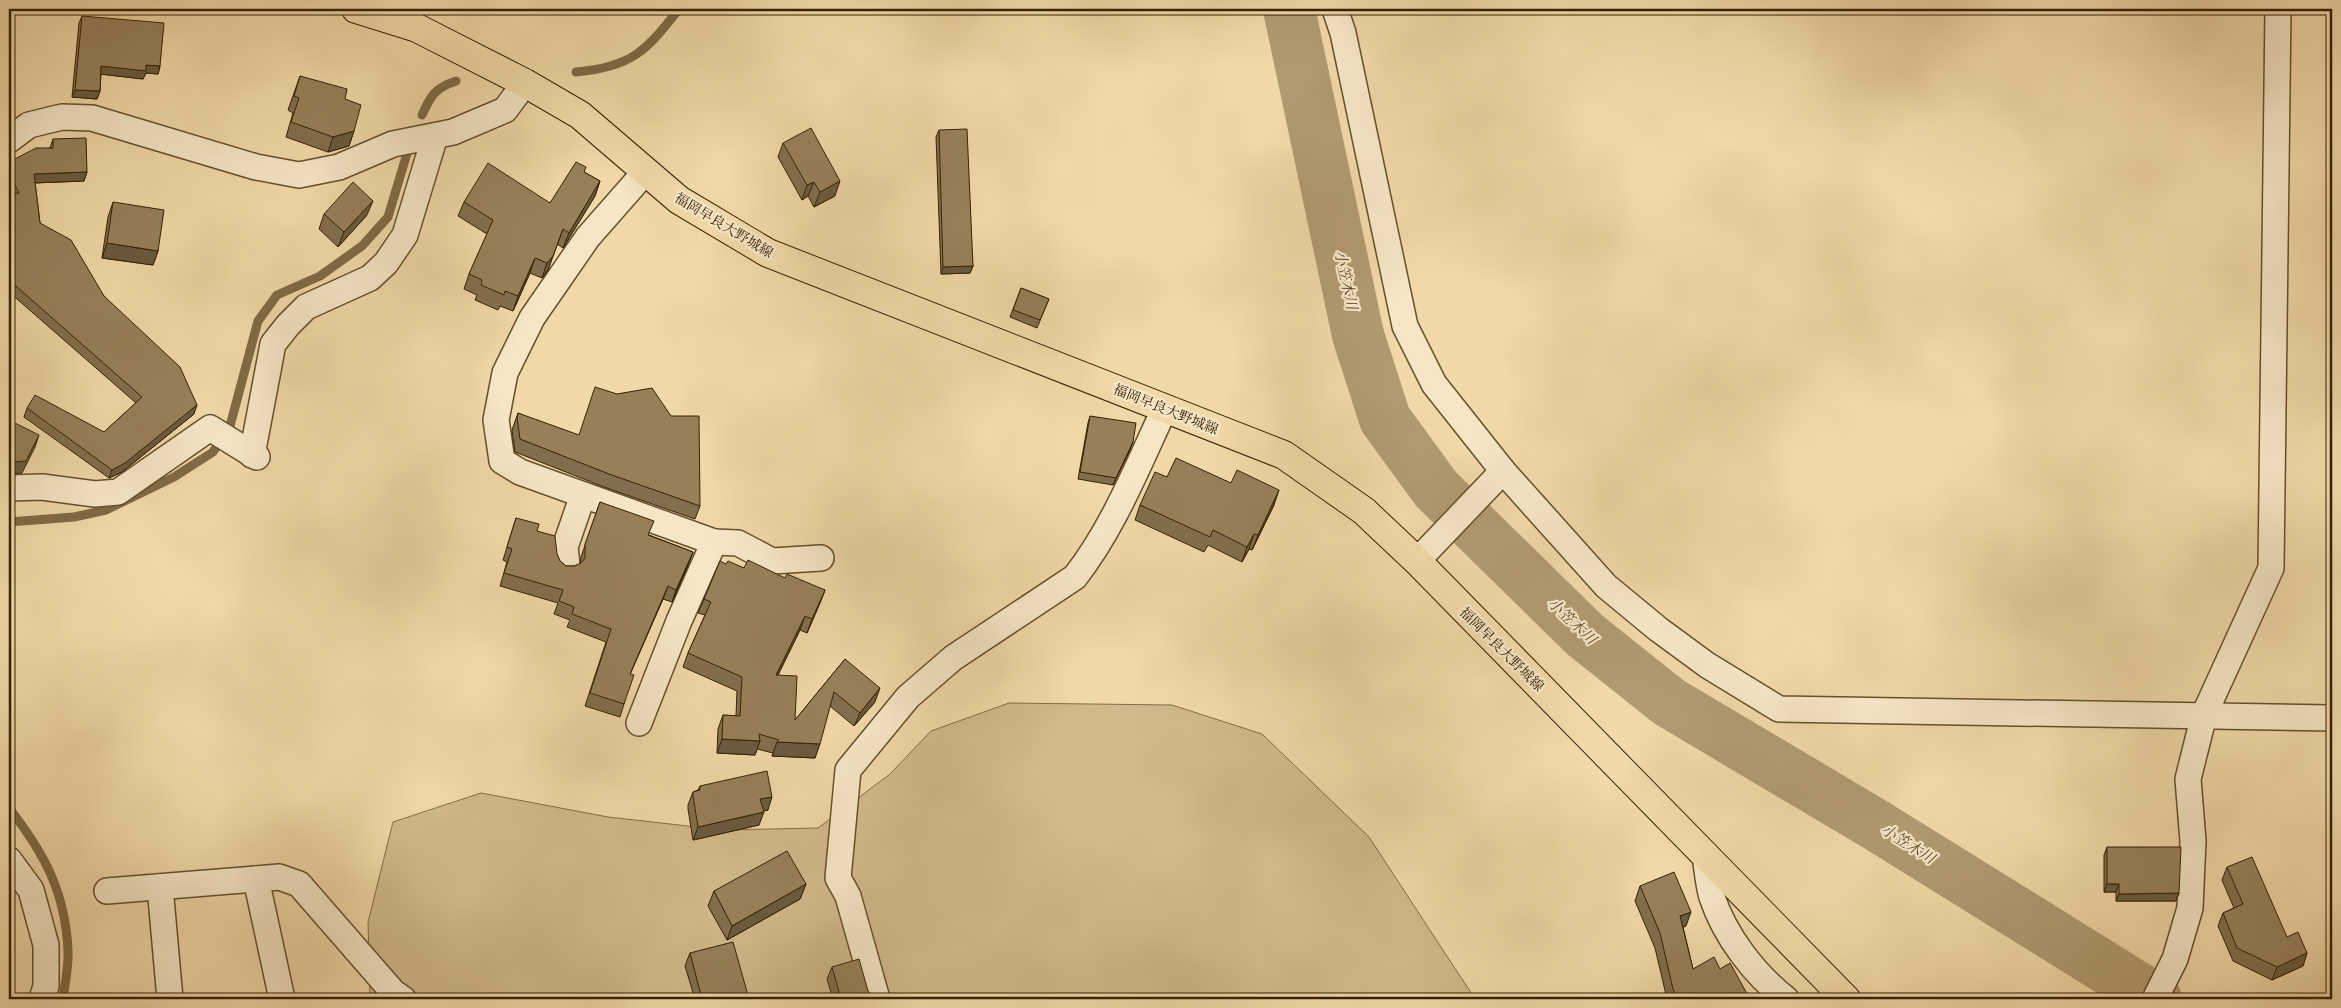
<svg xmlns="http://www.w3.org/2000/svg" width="2341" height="1008" font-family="Alegreya,'Noto Serif JP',serif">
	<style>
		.green { fill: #d1b98c; stroke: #846d48 }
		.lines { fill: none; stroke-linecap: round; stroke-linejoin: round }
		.stream { stroke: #806a45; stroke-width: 9 }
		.river { stroke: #b19a70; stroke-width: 52 }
		.minor-casing { stroke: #654f2d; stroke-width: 28 }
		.primary-casing { stroke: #362104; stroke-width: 30 }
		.minor { stroke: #f6e6c6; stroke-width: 25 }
		.primary { stroke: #f1d8a8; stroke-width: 28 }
		.wall { fill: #826e4d; stroke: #362104 }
		.shaded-wall { fill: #6a5a3e; stroke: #362104 }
		.building { fill: #978059; stroke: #362104 }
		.labels { text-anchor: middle; stroke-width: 4.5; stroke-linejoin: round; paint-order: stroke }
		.street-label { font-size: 14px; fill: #362104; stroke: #f6e6c6 }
		.water-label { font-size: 15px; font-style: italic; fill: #614b2a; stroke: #f6e6c6 }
	</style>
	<rect width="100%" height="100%" fill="#f1d8a8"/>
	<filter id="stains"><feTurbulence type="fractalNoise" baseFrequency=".004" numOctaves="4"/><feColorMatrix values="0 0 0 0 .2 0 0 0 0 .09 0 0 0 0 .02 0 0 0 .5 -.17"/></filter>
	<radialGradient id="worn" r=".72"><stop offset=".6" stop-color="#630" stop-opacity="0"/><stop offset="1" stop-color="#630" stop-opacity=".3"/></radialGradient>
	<path class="green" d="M 1009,703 L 1172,705 L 1262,734 L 1369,837 L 1475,999 L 370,999 L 368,922 L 393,822 L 481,793 L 608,817 L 723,830 L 818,828 L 890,774 L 931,731 Z"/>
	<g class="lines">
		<g class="stream">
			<path d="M 576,72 C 632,67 646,51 679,9"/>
			<path d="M 422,115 C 431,95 435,88 456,81"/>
			<path d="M 9,522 L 74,517 L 106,510 L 174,477 L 213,452 L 230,426 L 258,321 L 277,295 L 320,276 L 362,246 L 388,217 L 408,150"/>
			<path d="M 9,808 C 44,853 65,891 68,950 C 69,966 65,983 63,999"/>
		</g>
		<path class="river" d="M 1289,9 L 1358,335 L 1385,419 L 1436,489 L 1585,635 L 1669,702 L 1876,825 L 2156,999"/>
		<defs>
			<g id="minor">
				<path d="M 1335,9 L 1343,33 L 1405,326 L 1434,384 L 1503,471 L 1606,586 L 1658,629 L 1707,665 L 1779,709 L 2332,718"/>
				<path d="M 9,140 L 29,125 L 62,117 L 92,118 L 256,167 L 299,175 L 339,167 L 393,144 L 453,132 L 505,110 L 525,83"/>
				<path d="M 252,455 L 273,344 L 288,325 L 306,307 L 370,278 L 386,263 L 405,235 L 435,136"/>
				<path d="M 9,488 L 42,487 L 95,494 L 118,492 L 210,428 L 257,457"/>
				<path d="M 714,542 L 738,543 L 772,561 L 821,558"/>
				<path d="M 1417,561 L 1503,471"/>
				<path d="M 567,565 L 565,547 L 583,495"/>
				<path d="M 639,723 L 679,621 L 714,542 L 520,472 L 502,461 L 496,420 L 505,373 L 532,318 L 588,237 L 646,171"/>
				<path d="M 1705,855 C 1707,868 1708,884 1712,897 C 1725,936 1754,974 1786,999"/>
				<path d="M 9,860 L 31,890 L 46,945 L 46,986 L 42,999"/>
				<path d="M 160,887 L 170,999"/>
				<path d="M 107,891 L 256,879"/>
				<path d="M 282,999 L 256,879 L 279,877 L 299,884 L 393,992 L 403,999"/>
				<path d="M 877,999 L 848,896 L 838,878 L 848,770 L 908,697 L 953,658 L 1075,577 C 1114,527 1138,465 1165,408"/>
				<path d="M 2155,999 L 2175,959 L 2190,908 L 2193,841 L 2188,779 L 2204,715 L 2271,568 L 2278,9"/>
			</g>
			<path id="primary" d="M 356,9 L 417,28 L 525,83 L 580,115 L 679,200 L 768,253 L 1284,455 L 1364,511 L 1417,561 L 1846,999"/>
		</defs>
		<use href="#minor" class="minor-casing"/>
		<use href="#primary" class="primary-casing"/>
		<use href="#minor" class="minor"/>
		<use href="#primary" class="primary"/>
	</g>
	<g class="wall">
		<path d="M 82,16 L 160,66 L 158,74 L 146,73 L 143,79 L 101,74 L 100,91 L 97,99 L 72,97 L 79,23 Z"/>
		<path d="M 300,76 L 345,99 L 354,131 L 349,146 L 328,152 L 286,137 L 293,113 L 288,110 Z"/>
		<path d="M 939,130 L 973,266 L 970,273 L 941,274 L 936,137 Z"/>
		<path d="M 53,139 L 87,172 L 84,181 L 35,183 L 40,223 L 104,296 L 194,414 L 122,472 L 109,478 L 24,417 L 27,408 L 104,432 L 136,403 L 9,292 L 9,194 L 12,194 L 9,187 L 9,162 L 50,148 Z"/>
		<path d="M 783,143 L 835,196 L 814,207 L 808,196 L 802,200 L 778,157 Z"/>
		<path d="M 584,172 L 600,181 L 595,196 L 563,248 L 557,244 L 548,270 L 542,278 L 530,273 L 513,311 L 500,306 L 498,310 L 475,300 L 477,295 L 464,289 L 469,274 L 487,234 L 458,216 L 464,202 L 550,203 Z"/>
		<path d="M 113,202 L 158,251 L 153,265 L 102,258 L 108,217 Z"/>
		<path d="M 324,214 L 367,215 L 338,247 L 319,229 Z"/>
		<path d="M 1021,288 L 1049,299 L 1037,328 L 1010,317 Z"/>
		<path d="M 518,413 L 700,506 L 695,519 L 604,487 L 515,452 L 512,430 Z"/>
		<path d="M 1090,416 L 1133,442 L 1113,485 L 1078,479 L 1088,423 Z"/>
		<path d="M 1167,477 L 1274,505 L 1252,550 L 1249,549 L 1242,562 L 1208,545 L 1204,552 L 1135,520 L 1140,505 Z"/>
		<path d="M 600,502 L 649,535 L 693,552 L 688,565 L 672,602 L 663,599 L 630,674 L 624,704 L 620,717 L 585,706 L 606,642 L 567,627 L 570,620 L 554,614 L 558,603 L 500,586 L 507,562 L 503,560 L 516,518 L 537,531 L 557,554 L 560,561 L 566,566 L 574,566 L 580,564 L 581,557 Z"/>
		<path d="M 726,564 L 785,578 L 825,590 L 820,603 L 807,633 L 800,630 L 778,675 L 795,720 L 845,659 L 875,702 L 854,726 L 830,706 L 815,758 L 772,756 L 773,753 L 757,749 L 755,755 L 717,753 L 718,729 L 723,715 L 736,716 L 737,691 L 683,667 L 688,653 L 705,615 L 698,613 L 704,599 Z"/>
		<path d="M 700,786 L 768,810 L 763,811 L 759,825 L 693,840 L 688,809 L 688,805 L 693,792 L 698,790 Z"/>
		<path d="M 2107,847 L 2179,893 L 2176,901 L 2116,901 L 2116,892 L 2104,892 L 2104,855 Z"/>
		<path d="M 2227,867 L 2287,937 L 2307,953 L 2303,966 L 2272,980 L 2233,961 L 2218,926 L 2223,913 L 2234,908 L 2222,880 Z"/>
		<path d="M 806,884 L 800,899 L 727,940 L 708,906 L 714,891 Z"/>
		<path d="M 1640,886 L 1686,926 L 1683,927 L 1693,969 L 1720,969 L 1750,999 L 1667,999 L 1655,948 L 1635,901 Z"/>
		<path d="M 690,953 L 749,999 L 695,999 L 685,966 Z"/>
		<path d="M 832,967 L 868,991 L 876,999 L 833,999 L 827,979 Z"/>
	</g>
	<g class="shaded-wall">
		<path d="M 146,65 L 160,66 L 158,74 L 146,73 L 143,79 L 99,74 L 101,66 Z"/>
		<path d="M 75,90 L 100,91 L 97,99 L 72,97 Z"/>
		<path d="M 354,131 L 349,146 L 328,152 L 333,137 Z"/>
		<path d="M 87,172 L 84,181 L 31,183 L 34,174 Z"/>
		<path d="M 600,181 L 595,196 L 563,248 L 569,233 Z"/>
		<path d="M 840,181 L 835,196 L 814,207 L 820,192 Z"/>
		<path d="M 814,182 L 808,196 L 802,200 L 807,185 Z"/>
		<path d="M 373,201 L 367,215 L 338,247 L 344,232 Z"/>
		<path d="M 563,229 L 548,270 L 542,278 L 547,263 Z"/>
		<path d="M 107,243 L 158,251 L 153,265 L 102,258 Z"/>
		<path d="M 535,258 L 530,273 L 513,311 L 518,296 Z"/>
		<path d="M 973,266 L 970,273 L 941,274 L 943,267 Z"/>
		<path d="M 197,405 L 194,414 L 122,472 L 109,478 L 112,470 Z"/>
		<path d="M 39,435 L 35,447 L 22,473 L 9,474 L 9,466 L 10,462 Z"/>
		<path d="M 1133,442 L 1130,450 L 1113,485 L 1116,478 Z"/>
		<path d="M 1279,490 L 1274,505 L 1252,550 L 1258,535 Z"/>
		<path d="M 1254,534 L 1249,549 L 1242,562 L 1247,547 Z"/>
		<path d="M 693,552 L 688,565 L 672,602 L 676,590 Z"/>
		<path d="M 668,586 L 663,599 L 625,686 L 630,674 Z"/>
		<path d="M 825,590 L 820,603 L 807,633 L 812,619 Z"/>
		<path d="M 805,616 L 800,630 L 771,689 L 776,675 Z"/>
		<path d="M 880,688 L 875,702 L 854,726 L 860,713 Z"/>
		<path d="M 722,739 L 760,741 L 755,755 L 717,753 Z"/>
		<path d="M 777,742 L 820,744 L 815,758 L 772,756 Z"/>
		<path d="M 772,797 L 768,810 L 756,813 L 760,799 Z"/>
		<path d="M 764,812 L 759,825 L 693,840 L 698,827 Z"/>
		<path d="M 806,884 L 800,899 L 727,940 L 732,926 Z"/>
		<path d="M 2107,884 L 2119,884 L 2116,892 L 2104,892 Z"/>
		<path d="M 2179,893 L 2176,901 L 2116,901 L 2119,894 Z"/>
		<path d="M 1691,912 L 1686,926 L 1675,931 L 1680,916 Z"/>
		<path d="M 2307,953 L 2303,966 L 2272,980 L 2277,967 Z"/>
	</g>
	<g class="building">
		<path d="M 82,16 L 164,23 L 160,66 L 146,65 L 146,71 L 101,66 L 100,91 L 75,90 Z"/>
		<path d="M 300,76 L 347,89 L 345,99 L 361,105 L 354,131 L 333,137 L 291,122 L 299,98 L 294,96 Z"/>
		<path d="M 811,128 L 840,181 L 820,192 L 814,182 L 807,185 L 783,143 Z"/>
		<path d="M 967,129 L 973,266 L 943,267 L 939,130 Z"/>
		<path d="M 86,138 L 87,172 L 34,174 L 40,223 L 71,240 L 104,296 L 180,367 L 197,405 L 125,463 L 112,470 L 27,408 L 35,395 L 104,432 L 142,397 L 9,280 L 9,194 L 19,193 L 10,175 L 9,175 L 9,162 L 36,148 L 53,148 L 53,139 Z"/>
		<path d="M 576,162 L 586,167 L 584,172 L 600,181 L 569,233 L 563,229 L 553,256 L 547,263 L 535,258 L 518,296 L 505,291 L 504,295 L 481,285 L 482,280 L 469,274 L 493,220 L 464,202 L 488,163 L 550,203 Z"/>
		<path d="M 353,182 L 373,201 L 344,232 L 324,214 Z"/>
		<path d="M 113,202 L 164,210 L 158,251 L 107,243 Z"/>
		<path d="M 1021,288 L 1049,299 L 1040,320 L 1013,310 Z"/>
		<path d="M 595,387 L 617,394 L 652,388 L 671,416 L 699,416 L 700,506 L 609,474 L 520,439 L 517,418 L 518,413 L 579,435 Z"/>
		<path d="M 1090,416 L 1136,423 L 1133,442 L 1116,478 L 1080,472 Z"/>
		<path d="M 9,420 L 39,435 L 26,461 L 10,462 L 9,462 Z"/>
		<path d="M 1176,458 L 1231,483 L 1237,470 L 1279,490 L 1258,535 L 1254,534 L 1247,547 L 1213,530 L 1210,537 L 1140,505 L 1155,472 L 1167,477 Z"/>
		<path d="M 600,502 L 654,521 L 648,535 L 693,552 L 676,590 L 668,586 L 630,674 L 634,675 L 624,704 L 590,693 L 611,629 L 572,614 L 574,607 L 559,601 L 563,590 L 504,573 L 512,549 L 507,547 L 516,518 L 539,524 L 537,531 L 555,536 L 557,554 L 560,561 L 566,566 L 574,566 L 581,563 L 585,558 L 585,544 Z"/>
		<path d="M 748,560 L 785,578 L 787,574 L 825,590 L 812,619 L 805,616 L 776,675 L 797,676 L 795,720 L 845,659 L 880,688 L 860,713 L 834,692 L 820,744 L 777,742 L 779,740 L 759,734 L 760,741 L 722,739 L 723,715 L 740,716 L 742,677 L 688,653 L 711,602 L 704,599 L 720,561 L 726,564 L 728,561 L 744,568 Z"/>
		<path d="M 767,771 L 772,797 L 760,799 L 764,812 L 698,827 L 693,796 L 693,792 L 700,790 L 700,786 Z"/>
		<path d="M 2107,847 L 2181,847 L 2179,893 L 2119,894 L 2119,884 L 2107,884 Z"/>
		<path d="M 787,851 L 806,884 L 732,926 L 714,891 Z"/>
		<path d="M 2252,857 L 2287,937 L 2298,932 L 2307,953 L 2277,967 L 2237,948 L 2223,913 L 2243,904 L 2227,867 Z"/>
		<path d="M 1674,872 L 1691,912 L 1680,916 L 1693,969 L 1714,957 L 1720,969 L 1730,963 L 1750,999 L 1679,999 L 1673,989 L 1660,933 L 1640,886 Z"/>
		<path d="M 733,942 L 749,999 L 702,999 L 690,953 Z"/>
		<path d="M 859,959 L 868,991 L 876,999 L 841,999 L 832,967 Z"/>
	</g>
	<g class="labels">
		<g class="street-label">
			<text transform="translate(724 225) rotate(31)" y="5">福岡早良大野城線</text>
			<text transform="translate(1166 409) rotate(22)" y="5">福岡早良大野城線</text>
			<text transform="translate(1502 649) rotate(45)" y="5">福岡早良大野城線</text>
		</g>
		<g class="water-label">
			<text transform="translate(1346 280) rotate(78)" y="5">小笠木川</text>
			<text transform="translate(1572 621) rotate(43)" y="5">小笠木川</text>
			<text transform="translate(1908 844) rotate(32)" y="5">小笠木川</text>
		</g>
	</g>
	<rect width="2341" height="1008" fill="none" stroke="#f1d8a8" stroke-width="30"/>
	<rect x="10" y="10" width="2321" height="988" fill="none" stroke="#362104" stroke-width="2.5"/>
	<rect x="15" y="15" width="2311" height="978" fill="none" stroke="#362104"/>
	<rect width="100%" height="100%" filter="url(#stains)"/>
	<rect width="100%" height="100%" fill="url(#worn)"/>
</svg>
